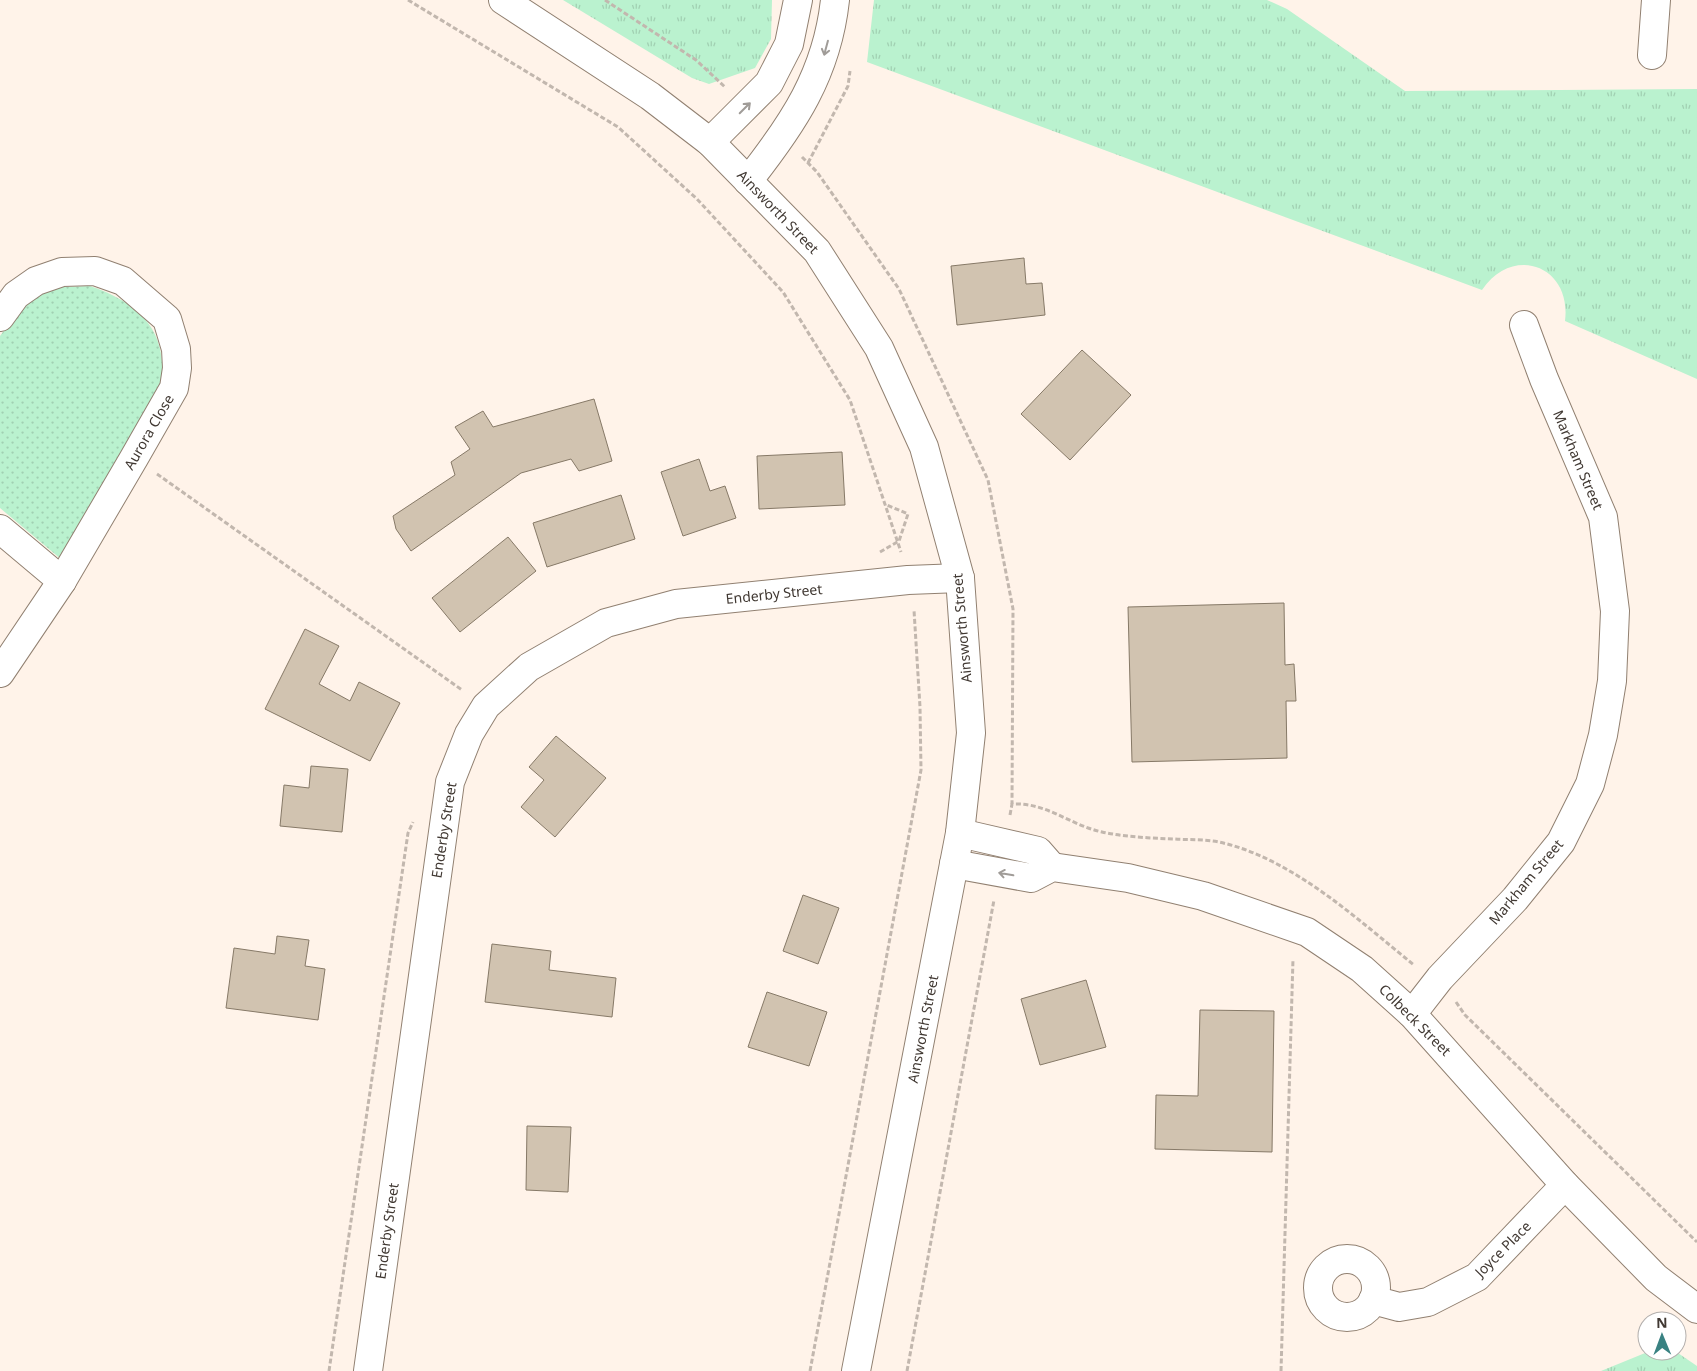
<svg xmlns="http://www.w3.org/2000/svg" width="1697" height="1371" font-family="'Noto Sans',sans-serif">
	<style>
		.grass { fill: url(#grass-dots) }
		.park { fill: url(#park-tufts) }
		.building { fill: #d1c3b0; stroke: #867967 }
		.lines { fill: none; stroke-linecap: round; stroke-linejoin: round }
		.minor-casing { stroke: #918071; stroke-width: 30 }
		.path { stroke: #c2b7ae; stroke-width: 3; stroke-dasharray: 5 2.5; stroke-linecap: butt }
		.minor { stroke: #fff; stroke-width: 28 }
		.oneway { stroke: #a09c98 }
		.labels { text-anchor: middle; stroke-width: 4.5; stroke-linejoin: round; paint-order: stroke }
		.street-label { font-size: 14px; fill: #403832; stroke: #fff }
	</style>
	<defs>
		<pattern id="grass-dots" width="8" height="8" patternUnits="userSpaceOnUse" patternTransform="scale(1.25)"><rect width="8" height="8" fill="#baf2cf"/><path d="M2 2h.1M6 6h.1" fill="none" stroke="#a1d0b2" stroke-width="1.8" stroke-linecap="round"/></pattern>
		<pattern id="park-tufts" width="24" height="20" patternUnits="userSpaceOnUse" patternTransform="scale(1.25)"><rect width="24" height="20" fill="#baf2cf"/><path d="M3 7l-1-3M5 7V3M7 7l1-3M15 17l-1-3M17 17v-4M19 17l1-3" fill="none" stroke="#a1d0b2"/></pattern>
	</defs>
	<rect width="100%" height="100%" fill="#fff3e9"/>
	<path class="grass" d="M 90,286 C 143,304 169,333 161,390 L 62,560 L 0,508 L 0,336 L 20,308 L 39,295 L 61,287 Z"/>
	<g class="park">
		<path d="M 563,0 L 772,0 L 771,39 L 755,68 L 709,84 L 692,78 Z"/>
		<path d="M 874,0 L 1267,0 L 1287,9 L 1405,91 L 1697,89 L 1697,379 L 1565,321 C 1572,266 1513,244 1482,290 L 867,62 Z"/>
		<path d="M 1650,1351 L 1675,1351 L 1697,1366 L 1697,1371 L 1601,1371 Z"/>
	</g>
	<g class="building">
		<path d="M 1024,258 L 1026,284 L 1042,283 L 1045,315 L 957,325 L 951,266 Z"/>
		<path d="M 1082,350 L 1131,395 L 1070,460 L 1021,414 Z"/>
		<path d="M 594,399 L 612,461 L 579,471 L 571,459 L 521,473 L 411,551 L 396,529 L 393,516 L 455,475 L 451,462 L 470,449 L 455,427 L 483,411 L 493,427 Z"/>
		<path d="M 842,452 L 845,505 L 759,509 L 757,456 Z"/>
		<path d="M 699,459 L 710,491 L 725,486 L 736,518 L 683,536 L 661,472 Z"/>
		<path d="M 621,495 L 635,539 L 547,567 L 533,523 Z"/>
		<path d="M 508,537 L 536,571 L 460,632 L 432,598 Z"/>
		<path d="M 1284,603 L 1285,665 L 1294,664 L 1296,701 L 1286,701 L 1287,758 L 1132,762 L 1128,607 Z"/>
		<path d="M 305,629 L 339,646 L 319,684 L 350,701 L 359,682 L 400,703 L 370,761 L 265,709 Z"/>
		<path d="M 556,736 L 606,778 L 555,837 L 521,807 L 544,780 L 529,767 Z"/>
		<path d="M 311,766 L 348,769 L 342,832 L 280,826 L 284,785 L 309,788 Z"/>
		<path d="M 803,895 L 839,908 L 818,964 L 783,951 Z"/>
		<path d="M 277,936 L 309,940 L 305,966 L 325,969 L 318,1020 L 226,1008 L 234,948 L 275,954 Z"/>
		<path d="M 492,944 L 551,951 L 549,970 L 616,978 L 612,1017 L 485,1002 Z"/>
		<path d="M 1086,980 L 1106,1047 L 1040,1065 L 1021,999 Z"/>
		<path d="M 767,992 L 827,1012 L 809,1066 L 748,1047 Z"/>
		<path d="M 1200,1010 L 1274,1011 L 1272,1152 L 1155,1149 L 1156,1095 L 1198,1096 Z"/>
		<path d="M 527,1126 L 571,1127 L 568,1192 L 526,1190 Z"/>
	</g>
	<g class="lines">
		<defs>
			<g id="minor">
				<path d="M 503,0 L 650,96 L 710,142 L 817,251 L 879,348 L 924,447 L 960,578 L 971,733 L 960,833 L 856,1371"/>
				<path d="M 1652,55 L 1656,0"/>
				<path d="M 710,142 L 769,83 L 789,44 L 798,0"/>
				<path d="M 748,181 C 793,124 827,74 835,0"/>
				<path d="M 0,317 L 16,295 L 36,281 L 62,272 L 95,271 L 123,281 L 167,319 L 176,349 L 177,368 L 174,388 L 134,458 L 62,581 L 0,673"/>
				<path d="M 0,529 L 62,581"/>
				<path d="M 960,833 L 1038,851 L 1052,867"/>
				<path d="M 954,864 L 1031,878 L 1052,867 L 1128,878 L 1203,896 L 1307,932 L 1362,969 L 1412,1014 L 1565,1185 L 1656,1278 L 1697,1309"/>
				<path d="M 1412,1014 L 1440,978 L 1515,899 L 1561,842 L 1590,784 L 1603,735 L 1612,681 L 1615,611 L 1603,517 L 1544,379 L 1524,325"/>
				<circle cx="1347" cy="1288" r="29"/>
				<path d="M 1373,1300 L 1399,1307 L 1428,1302 L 1477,1277 L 1565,1185"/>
				<path d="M 368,1371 L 450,782 L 469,734 L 486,706 L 529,667 L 606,623 L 676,604 L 908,580 L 960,578"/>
			</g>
		</defs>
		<use href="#minor" class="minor-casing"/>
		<g class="path">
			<path d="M 408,0 L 618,127 L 697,199 L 783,292 L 850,400 L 901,552"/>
			<path d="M 605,0 L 696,60 L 725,87"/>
			<path d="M 802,157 L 817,172 L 899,289 L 988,480 L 1013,609 L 1012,804"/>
			<path d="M 808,163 L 848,86 L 850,71"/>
			<path d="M 157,474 L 462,690"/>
			<path d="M 880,552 L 899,541 L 908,514 L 887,505"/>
			<path d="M 1010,815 L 1012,804 C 1046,802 1070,825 1102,832 C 1125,837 1150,838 1174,839 C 1189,840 1204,839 1219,842 C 1292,858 1357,919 1414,965"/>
			<path d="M 1456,1002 L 1465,1015 L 1697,1242"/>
			<path d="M 329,1371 L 408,833 L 413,822"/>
			<path d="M 810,1371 L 921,770 L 920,707 L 914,610"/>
			<path d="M 907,1371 L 994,900"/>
			<path d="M 1281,1371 L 1293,959"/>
		</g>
		<use href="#minor" class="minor"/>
	</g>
	<defs><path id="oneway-shaft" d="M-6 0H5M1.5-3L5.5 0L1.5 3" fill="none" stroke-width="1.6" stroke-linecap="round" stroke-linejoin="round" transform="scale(1.25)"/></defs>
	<g class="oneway">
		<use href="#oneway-shaft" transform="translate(826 48) rotate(105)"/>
		<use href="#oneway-shaft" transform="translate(745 108) rotate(-45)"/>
		<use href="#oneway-shaft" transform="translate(1006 874) rotate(-170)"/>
	</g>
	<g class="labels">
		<g class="street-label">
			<text transform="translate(778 212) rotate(46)" y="5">Ainsworth Street</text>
			<text transform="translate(149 432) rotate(-60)" y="5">Aurora Close</text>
			<text transform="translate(1578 460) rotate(67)" y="5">Markham Street</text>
			<text transform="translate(774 594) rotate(-6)" y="5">Enderby Street</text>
			<text transform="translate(962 628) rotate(-95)" y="5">Ainsworth Street</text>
			<text transform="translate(444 830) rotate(-81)" y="5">Enderby Street</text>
			<text transform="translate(1526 882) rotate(-50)" y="5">Markham Street</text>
			<text transform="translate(1415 1020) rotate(45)" y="5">Colbeck Street</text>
			<text transform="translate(923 1029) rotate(-79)" y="5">Ainsworth Street</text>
			<text transform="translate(387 1231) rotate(-82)" y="5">Enderby Street</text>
			<text transform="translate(1503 1249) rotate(-45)" y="5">Joyce Place</text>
		</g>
	</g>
	<g transform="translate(1662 1336) rotate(359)"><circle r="24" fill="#ffffff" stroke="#b3afad"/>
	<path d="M0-4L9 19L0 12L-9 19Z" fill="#398282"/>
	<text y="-8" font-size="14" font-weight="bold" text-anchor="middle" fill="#403832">N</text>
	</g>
</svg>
